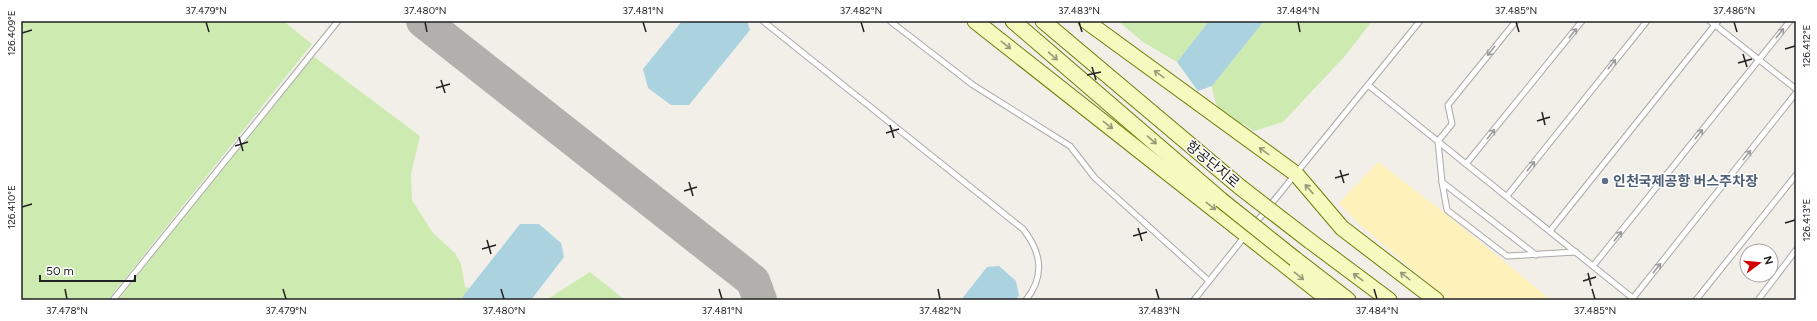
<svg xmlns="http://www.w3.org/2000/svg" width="1817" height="321" font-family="Figtree,'Noto Sans KR',sans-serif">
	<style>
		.grass { fill: #cdebb0 }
		.sand { fill: #fff1ba }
		.water { fill: #aad3df }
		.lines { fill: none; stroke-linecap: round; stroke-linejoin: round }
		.taxiway { stroke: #b1b0ac; stroke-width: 34 }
		.lane-casing { stroke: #a9a9a9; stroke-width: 7 }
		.secondary-casing { stroke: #707d05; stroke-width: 17 }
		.lane { stroke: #fff; stroke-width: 5 }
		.secondary { stroke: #f7fabf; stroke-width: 15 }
		.secondary-bridge-casing { stroke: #707d05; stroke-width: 17; stroke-linecap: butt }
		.secondary-bridge { stroke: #f7fabf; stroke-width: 15 }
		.oneway { stroke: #9c9c9c }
		.oneway2 { stroke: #979978 }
		.ticks { fill: none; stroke: #222; stroke-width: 1.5 }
		.service-dot { fill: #5c6f8a; stroke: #fff; stroke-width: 1.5 }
		.labels { text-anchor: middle; stroke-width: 3; stroke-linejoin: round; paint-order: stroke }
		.street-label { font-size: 14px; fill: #222; stroke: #fff }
		.service-label { font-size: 14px; font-weight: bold; fill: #4e5e75; stroke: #fff; text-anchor: start }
		.neatline { fill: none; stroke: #222; stroke-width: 1.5 }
		.ticks-label { font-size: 10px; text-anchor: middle; fill: #222 }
	</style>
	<rect width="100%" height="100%" fill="#f2efe9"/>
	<g class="grass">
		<path d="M 21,21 L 283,21 L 312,44 L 108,300 L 21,300 Z"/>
		<path d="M 1118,21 L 1209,21 L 1177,62 L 1143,42 Z"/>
		<path d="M 1264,21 L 1372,21 L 1345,56 L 1283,122 L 1254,131 L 1242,123 L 1237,125 C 1219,109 1216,111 1212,86 Z"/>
		<path d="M 313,56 L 420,136 L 411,174 L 412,200 L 433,233 L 455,253 L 461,264 L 465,287 L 523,300 L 118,300 Z"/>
		<path d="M 590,272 L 625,300 L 546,300 Z"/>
	</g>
	<path class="sand" d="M 1378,162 L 1446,214 L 1551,300 L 1448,300 L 1356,221 L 1339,203 Z"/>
	<g class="water">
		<path d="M 682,21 L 747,21 L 750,30 L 689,105 L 671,105 L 648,88 L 643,69 Z"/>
		<path d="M 1209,21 L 1264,21 L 1212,86 L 1198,91 L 1177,62 Z"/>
		<path d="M 520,224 L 539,224 L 561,243 L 564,257 L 531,300 L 460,300 Z"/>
		<path d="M 999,266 L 1016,281 L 1019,296 L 1015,300 L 961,300 L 987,267 Z"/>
	</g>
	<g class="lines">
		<path class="taxiway" d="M 423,21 L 753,281 L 760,300"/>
		<defs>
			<g id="lane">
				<path d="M 763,21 L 1023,229 C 1042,253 1045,276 1026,300"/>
				<path d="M 890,21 L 973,85 L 1070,146 L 1095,178 L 1209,281"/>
				<path d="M 1516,21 L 1448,105 L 1452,124 L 1438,141 L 1442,182 L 1447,210 L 1507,256 L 1576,252"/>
				<path d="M 1710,21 L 1796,89"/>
				<path d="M 1368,85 L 1635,300"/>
				<path d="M 1466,164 L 1582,21"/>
				<path d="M 1442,182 L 1536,255"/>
				<path d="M 1507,196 L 1647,21"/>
				<path d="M 1254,225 L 1420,21"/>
				<path d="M 1550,231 L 1718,21"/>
				<path d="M 1593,266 L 1790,21"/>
				<path d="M 1633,298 L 1796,93"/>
				<path d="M 113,300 L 338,21"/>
				<path d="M 1194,300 L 1245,236"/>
				<path d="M 1696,300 L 1796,175"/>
				<path d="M 1758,300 L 1796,250"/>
			</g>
			<g id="secondary">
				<path d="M 975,21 L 1329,300"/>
				<path d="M 1013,21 L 1221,200"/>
				<path d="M 1043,21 L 1240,187"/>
				<path d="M 1086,21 L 1296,174 L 1342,228 L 1436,300"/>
				<path d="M 1310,241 L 1389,300"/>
				<path d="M 1295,259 L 1348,300"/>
			</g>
		</defs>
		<use href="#lane" class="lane-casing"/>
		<use href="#secondary" class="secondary-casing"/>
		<use href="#lane" class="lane"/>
		<use href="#secondary" class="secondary"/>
		<defs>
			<g id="secondary-bridge">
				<path d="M 1240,187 L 1310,241"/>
				<path d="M 1221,200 L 1295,259"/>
			</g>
		</defs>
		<use href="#secondary-bridge" class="secondary-bridge-casing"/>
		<use href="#secondary-bridge" class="secondary-bridge"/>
	</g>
	<defs><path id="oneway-shaft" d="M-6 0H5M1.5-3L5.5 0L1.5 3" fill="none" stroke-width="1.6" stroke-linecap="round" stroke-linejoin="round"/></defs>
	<g class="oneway">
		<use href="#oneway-shaft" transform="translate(1573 33) rotate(-51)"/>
		<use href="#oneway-shaft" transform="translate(1780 33) rotate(-51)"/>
		<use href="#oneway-shaft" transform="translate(1491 51) rotate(129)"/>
		<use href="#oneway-shaft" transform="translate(1612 64) rotate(-51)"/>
		<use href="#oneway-shaft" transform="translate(1491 134) rotate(-51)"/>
		<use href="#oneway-shaft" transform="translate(1699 134) rotate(-51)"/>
		<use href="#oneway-shaft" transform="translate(1747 155) rotate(-52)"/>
		<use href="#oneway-shaft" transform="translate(1531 166) rotate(-51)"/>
		<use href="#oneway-shaft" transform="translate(1618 236) rotate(-51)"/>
		<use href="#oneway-shaft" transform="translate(1657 268) rotate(-52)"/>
	</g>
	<g class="oneway2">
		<use href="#oneway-shaft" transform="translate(1006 45) rotate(38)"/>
		<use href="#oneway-shaft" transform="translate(1053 56) rotate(41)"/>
		<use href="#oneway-shaft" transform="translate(1159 74) rotate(-144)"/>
		<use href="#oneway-shaft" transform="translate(1108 125) rotate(38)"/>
		<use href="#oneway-shaft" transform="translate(1152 140) rotate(41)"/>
		<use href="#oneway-shaft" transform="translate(1264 151) rotate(-144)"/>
		<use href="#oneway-shaft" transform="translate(1309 189) rotate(-131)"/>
		<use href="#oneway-shaft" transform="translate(1211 206) rotate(38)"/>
		<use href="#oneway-shaft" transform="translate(1299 276) rotate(39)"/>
		<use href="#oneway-shaft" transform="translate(1405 276) rotate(-142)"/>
		<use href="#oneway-shaft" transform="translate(1358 277) rotate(-143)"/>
	</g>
	<path class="ticks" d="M 206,22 L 209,32M 425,22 L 427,32M 643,22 L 646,32M 861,22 L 864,32M 1079,22 L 1082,32M 1298,22 L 1300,32M 1516,22 L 1519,32M 1734,22 L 1737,32M 22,33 L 32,30M 1785,49 L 1795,46M 1743,54 L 1747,67M 1738,63 L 1752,59M 1092,67 L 1096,80M 1087,75 L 1101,72M 441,80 L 445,93M 436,88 L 450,84M 1542,112 L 1545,125M 1537,121 L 1550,117M 890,125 L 894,138M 886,133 L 899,129M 239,137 L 243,151M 235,146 L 248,142M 1340,170 L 1344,183M 1335,178 L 1349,174M 689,182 L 693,196M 684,191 L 697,187M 22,207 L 32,204M 1785,223 L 1795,220M 1138,228 L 1142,241M 1133,236 L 1147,232M 487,240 L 491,254M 482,249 L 496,245M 1588,273 L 1591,286M 1583,281 L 1596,277M 65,289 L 67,299M 283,289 L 286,299M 501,289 L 504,299M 719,289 L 722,299M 938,289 L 940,299M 1156,289 L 1159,299M 1374,289 L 1377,299M 1592,289 L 1595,299"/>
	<circle class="service-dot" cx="1605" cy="181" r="4"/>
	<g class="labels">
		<g class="street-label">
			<text transform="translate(1213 164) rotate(40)" y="5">항공단지로</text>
		</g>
		<g class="service-label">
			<text x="1613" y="186">인천국제공항 버스주차장</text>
		</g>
	</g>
	<rect width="1817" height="321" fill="none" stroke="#ffffff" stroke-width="44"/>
	<g transform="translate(1759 263) rotate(74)"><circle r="19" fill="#ffffff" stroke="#a7a7a7"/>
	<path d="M0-3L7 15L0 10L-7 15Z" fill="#d40000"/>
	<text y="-6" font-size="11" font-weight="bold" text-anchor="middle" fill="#222222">N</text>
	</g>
	<path d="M40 275v6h95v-6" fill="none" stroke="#222222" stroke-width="2"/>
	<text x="46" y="275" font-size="12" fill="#222222" stroke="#ffffff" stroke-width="3" paint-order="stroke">50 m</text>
	<rect x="22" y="22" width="1773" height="277" class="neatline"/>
	<g class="ticks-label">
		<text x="206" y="14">37.479°N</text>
		<text x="425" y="14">37.480°N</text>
		<text x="643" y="14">37.481°N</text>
		<text x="861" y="14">37.482°N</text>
		<text x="1079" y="14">37.483°N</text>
		<text x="1298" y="14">37.484°N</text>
		<text x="1516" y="14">37.485°N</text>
		<text x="1734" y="14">37.486°N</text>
		<text transform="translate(11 33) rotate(-90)" y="4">126.409°E</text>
		<text transform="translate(1806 46) rotate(-90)" y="4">126.412°E</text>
		<text transform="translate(11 207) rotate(-90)" y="4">126.410°E</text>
		<text transform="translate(1806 220) rotate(-90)" y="4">126.413°E</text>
		<text x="67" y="314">37.478°N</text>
		<text x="286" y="314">37.479°N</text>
		<text x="504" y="314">37.480°N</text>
		<text x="722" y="314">37.481°N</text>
		<text x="940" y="314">37.482°N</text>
		<text x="1159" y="314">37.483°N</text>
		<text x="1377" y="314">37.484°N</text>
		<text x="1595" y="314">37.485°N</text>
	</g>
</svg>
